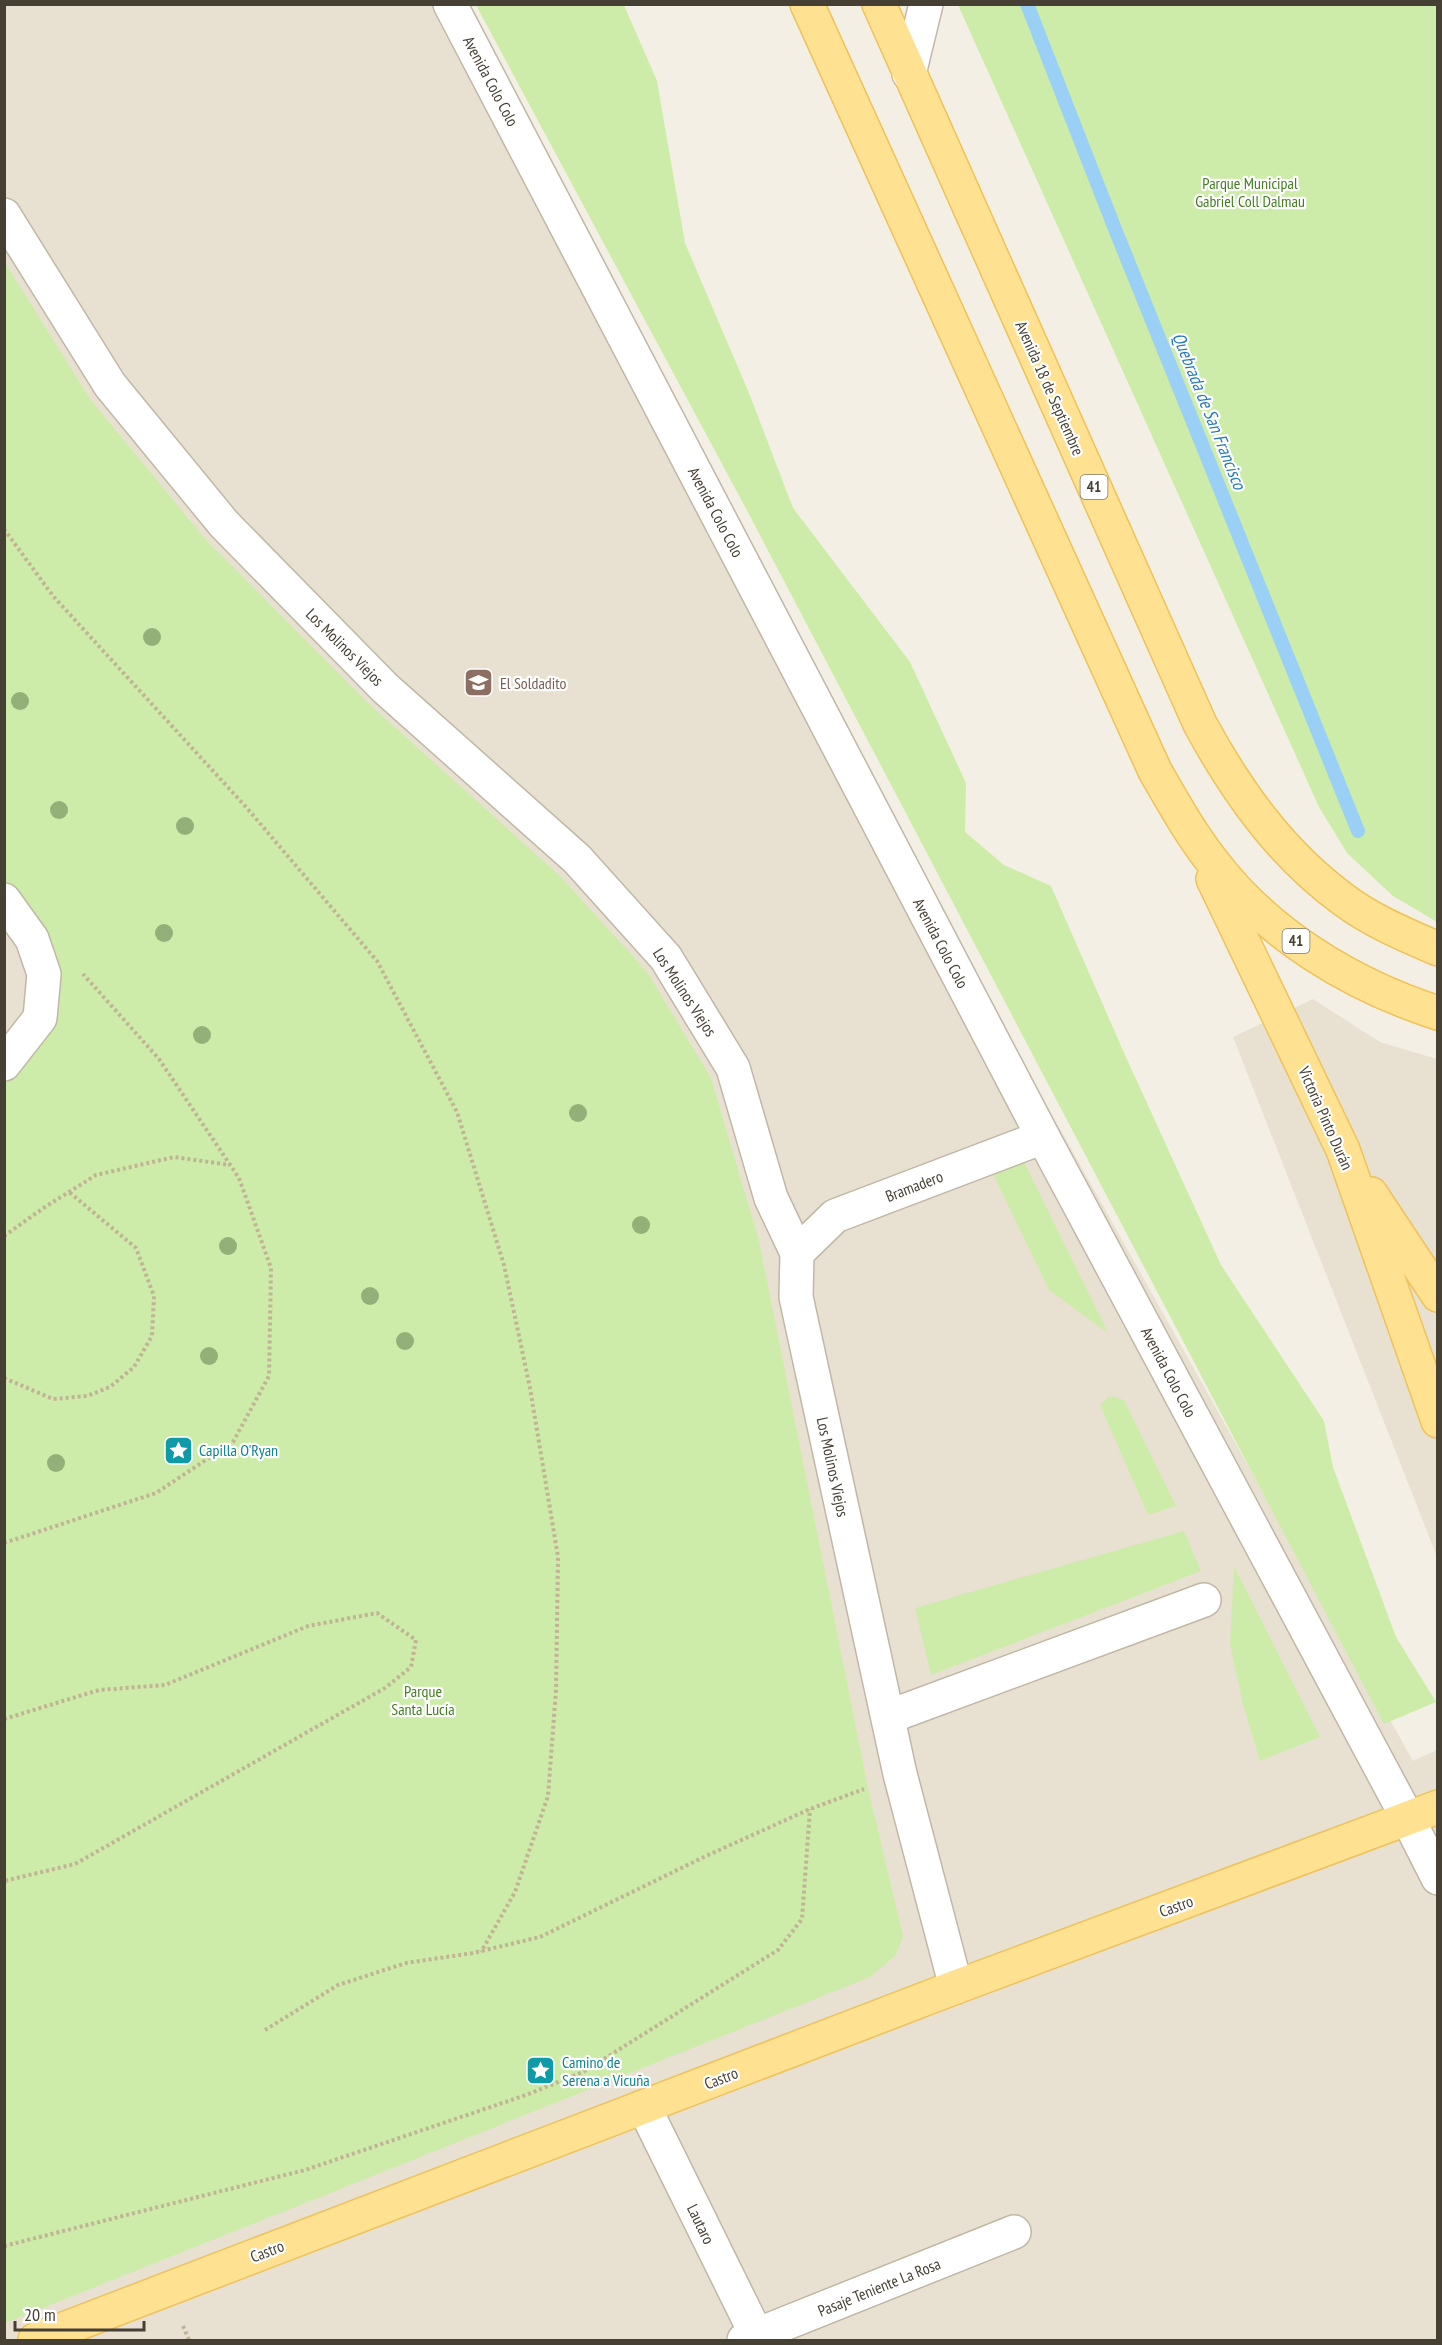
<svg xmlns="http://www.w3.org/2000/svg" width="1442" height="2345" font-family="'PT Sans Narrow',sans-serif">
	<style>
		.residential { fill: #e8e1d2 }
		.green { fill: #cdeca9 }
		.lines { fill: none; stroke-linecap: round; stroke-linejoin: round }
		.stream { stroke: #9ad0f6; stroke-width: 14 }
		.minor-casing { stroke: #c0b7a6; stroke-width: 36 }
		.major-casing { stroke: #eec258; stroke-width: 36 }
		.path { stroke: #c3b396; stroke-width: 4; stroke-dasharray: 3 3; stroke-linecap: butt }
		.minor { stroke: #fff; stroke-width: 33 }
		.major { stroke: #ffe192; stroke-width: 33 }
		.tree { fill: #93b079 }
		.labels { text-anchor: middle; stroke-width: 4.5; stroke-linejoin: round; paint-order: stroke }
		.shield { fill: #fff; stroke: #7e7970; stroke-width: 1.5 }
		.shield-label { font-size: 15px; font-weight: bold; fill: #463f33 }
		.street-label { font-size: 16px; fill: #463f33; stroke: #fff }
		.park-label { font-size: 16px; fill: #447d22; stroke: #fff }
		.education-label { font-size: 16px; fill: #785e54; stroke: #fff; text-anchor: start }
		.culture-label { font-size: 16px; fill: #0d838f; stroke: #fff; text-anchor: start }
		.water-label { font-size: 18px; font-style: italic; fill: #247abb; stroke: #fff }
	</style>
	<rect width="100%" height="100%" fill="#f4efe4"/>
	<g class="residential">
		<path d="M 5,5 L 444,5 L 1054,1118 L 1413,1761 L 1437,1750 L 1437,2340 L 5,2340 Z"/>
		<path d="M 1313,999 L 1380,1042 L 1437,1059 L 1437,1557 L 1233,1037 Z"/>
	</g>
	<g class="green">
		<path d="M 476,5 L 624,5 L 657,81 L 685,243 L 749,393 L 793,508 L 910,662 L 966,783 L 965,832 L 1004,865 L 1051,886 L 1125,1055 L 1221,1265 L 1324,1421 L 1333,1467 L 1396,1637 L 1436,1702 L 1384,1724 L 751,518 Z"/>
		<path d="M 958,5 L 1437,5 L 1437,922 L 1393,896 L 1347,853 L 1319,807 Z"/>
		<path d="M 4,261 L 90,399 L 206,540 L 369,704 L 560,876 L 647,972 L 711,1078 L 759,1241 L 868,1788 L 903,1936 L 896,1955 L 870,1977 L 5,2323 L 4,1064 L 40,1018 L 5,900 Z"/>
		<path d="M 1024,1162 L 1108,1333 L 1049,1290 L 993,1174 Z"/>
		<path d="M 1109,1396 L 1124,1400 L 1176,1506 L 1148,1515 L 1100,1405 Z"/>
		<path d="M 1184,1531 L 1201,1571 L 931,1675 L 915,1608 Z"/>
		<path d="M 1234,1566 L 1320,1737 L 1260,1761 L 1243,1705 L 1230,1644 Z"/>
	</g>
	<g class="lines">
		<path class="stream" d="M 1027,4 L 1113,224 L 1358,831"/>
		<defs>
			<g id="minor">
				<path d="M 450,4 L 1043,1137 L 1408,1819 L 1438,1878"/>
				<path d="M 909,74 L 926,4"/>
				<path d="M 4,215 L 110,385 L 224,524 L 385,688 L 577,859 L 666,958 L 733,1068 L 771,1198 L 797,1253 L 796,1297 L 900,1774 L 956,1987"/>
				<path d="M 4,900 L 32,939 L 44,974 L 40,1018 L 4,1064"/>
				<path d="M 797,1253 L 835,1216 L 1043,1137"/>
				<path d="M 888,1717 L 1204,1600"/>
				<path d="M 644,2107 L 759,2340"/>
				<path d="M 744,2340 L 1014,2232"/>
			</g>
			<g id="major">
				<path d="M 807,4 L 1155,771 C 1173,802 1190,833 1212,861 C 1267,934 1351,985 1438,1013"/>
				<path d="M 879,4 L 1200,724 C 1237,792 1281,854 1344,900 C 1372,921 1406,935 1438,949"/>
				<path d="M 1213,879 L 1343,1150 L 1438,1421"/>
				<path d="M 1371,1194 L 1438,1295"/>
				<path d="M 35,2340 L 956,1987 L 1438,1807"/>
			</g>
		</defs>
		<use href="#minor" class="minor-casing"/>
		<use href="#major" class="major-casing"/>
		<g class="path">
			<path d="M 4,529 L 53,596 L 246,807 L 377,961 L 457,1112 L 504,1265 L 530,1388 L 558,1557 L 556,1690 L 548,1796 L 515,1892 L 481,1952"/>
			<path d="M 4,1236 L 45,1207 L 96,1175 L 174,1157 L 230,1165"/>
			<path d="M 4,1378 L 53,1399 L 87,1396 L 110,1387 L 134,1367 L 152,1336 L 154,1296 L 136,1248 L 69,1192"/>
			<path d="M 4,1543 L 156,1493 L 233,1442 L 269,1376 L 271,1268 L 239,1178 L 159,1059 L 83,974"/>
			<path d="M 4,1719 L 99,1690 L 165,1685 L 308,1626 L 377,1613 L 416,1640 L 411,1667 L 385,1688 L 75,1864 L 4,1881"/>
			<path d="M 265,2030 L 338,1985 L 406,1963 L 473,1953 L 540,1937 L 706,1856 L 810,1809 L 864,1789"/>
			<path d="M 4,2246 L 305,2170 L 526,2095 L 583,2072 L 778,1950 L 802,1919 L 810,1809"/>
			<path d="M 183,2326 L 189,2340"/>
		</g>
		<use href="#minor" class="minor"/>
		<use href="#major" class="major"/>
	</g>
	<g class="tree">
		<circle cx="152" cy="637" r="9"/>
		<circle cx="20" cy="701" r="9"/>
		<circle cx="59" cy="810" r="9"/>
		<circle cx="185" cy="826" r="9"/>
		<circle cx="164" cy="933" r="9"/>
		<circle cx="202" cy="1035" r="9"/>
		<circle cx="578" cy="1113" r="9"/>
		<circle cx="641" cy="1225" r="9"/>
		<circle cx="228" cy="1246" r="9"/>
		<circle cx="370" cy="1296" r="9"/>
		<circle cx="405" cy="1341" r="9"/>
		<circle cx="209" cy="1356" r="9"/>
		<circle cx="56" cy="1463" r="9"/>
	</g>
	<defs>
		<symbol id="school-square" viewBox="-11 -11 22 22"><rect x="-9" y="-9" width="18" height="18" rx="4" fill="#8d6e63" stroke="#fff"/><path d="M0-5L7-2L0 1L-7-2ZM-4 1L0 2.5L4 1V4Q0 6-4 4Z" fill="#fff"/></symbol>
		<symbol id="sight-square" viewBox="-11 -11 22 22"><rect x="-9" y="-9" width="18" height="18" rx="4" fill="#0f9aa8" stroke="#fff"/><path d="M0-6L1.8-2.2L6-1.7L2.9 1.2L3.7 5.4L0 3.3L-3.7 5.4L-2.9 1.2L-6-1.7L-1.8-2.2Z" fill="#fff"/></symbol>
	</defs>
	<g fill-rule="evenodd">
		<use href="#school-square" x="462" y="666" width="33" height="33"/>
		<use href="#sight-square" x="162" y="1434" width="33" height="33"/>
		<use href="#sight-square" x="524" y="2054" width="33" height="33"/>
	</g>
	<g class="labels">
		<g class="shield">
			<rect x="1080.5" y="475" width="27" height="24" rx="4.5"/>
			<rect x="1282.5" y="929" width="27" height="24" rx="4.5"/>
		</g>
		<g class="shield-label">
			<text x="1094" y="492">41</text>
			<text x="1296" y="946">41</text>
		</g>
		<g class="street-label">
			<text transform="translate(491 81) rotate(62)" y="6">Avenida Colo Colo</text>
			<text transform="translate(1050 388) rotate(66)" y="6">Avenida 18 de Septiembre</text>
			<text transform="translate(716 512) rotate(62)" y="6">Avenida Colo Colo</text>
			<text transform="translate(345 647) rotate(45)" y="6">Los Molinos Viejos</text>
			<text transform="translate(941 943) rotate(62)" y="6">Avenida Colo Colo</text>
			<text transform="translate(685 992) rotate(57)" y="6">Los Molinos Viejos</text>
			<text transform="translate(1326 1118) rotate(66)" y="6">Victoria Pinto Durán</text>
			<text transform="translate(914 1186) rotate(-21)" y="6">Bramadero</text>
			<text transform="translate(1169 1372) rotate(62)" y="6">Avenida Colo Colo</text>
			<text transform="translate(833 1467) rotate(78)" y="6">Los Molinos Viejos</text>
			<text transform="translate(1176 1906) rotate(-20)" y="6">Castro</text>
			<text transform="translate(721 2078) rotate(-21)" y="6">Castro</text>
			<text transform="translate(701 2224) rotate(64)" y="6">Lautaro</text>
			<text transform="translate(267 2251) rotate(-21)" y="6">Castro</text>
			<text transform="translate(879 2287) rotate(-22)" y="6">Pasaje Teniente La Rosa</text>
		</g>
		<g class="park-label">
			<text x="1250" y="189">Parque Municipal<tspan x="1250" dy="18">Gabriel Coll Dalmau</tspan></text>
			<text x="423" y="1697">Parque<tspan x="423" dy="18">Santa Lucía</tspan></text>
		</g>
		<g class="education-label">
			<text x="500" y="689">El Soldadito</text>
		</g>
		<g class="culture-label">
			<text x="199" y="1456">Capilla O'Ryan</text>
			<text x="562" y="2068">Camino de<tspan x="562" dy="18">Serena a Vicuña</tspan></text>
		</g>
		<g class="water-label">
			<text transform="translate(1209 411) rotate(68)" y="6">Quebrada de San Francisco</text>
		</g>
	</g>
	<rect width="1442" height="2345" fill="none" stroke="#463f33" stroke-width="12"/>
	<path d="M15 2321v9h129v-9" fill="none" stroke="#463f33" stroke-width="3"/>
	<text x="24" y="2321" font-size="18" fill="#463f33" stroke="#ffffff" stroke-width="4.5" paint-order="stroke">20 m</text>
</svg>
